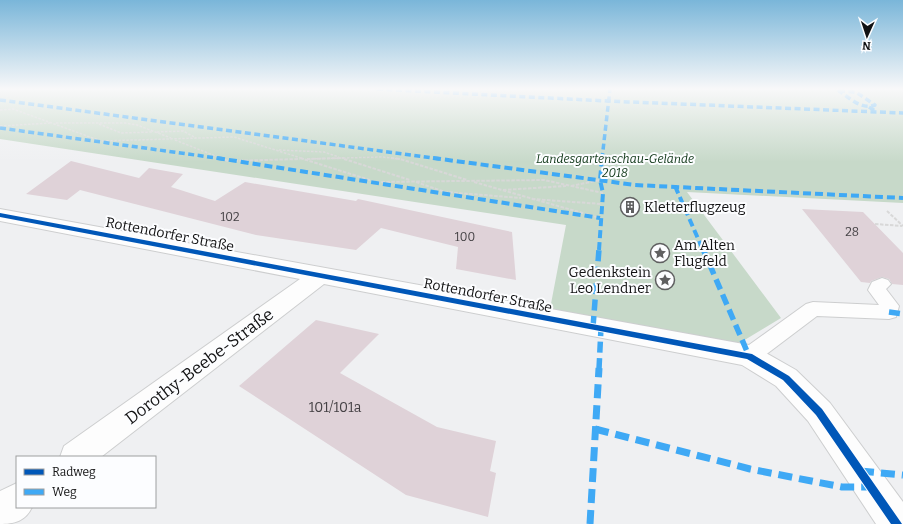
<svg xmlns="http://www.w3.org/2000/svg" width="903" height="524" font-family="Bitter,serif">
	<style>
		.green { fill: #c7d9c9 }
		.building { fill: #dfd2d8 }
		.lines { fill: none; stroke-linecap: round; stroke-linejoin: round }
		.lane-casing { stroke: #cdcecf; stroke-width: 2 }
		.street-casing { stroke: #cdcecf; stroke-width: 2 }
		.path-far1 { stroke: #d8d8d8; stroke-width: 1.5; stroke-dasharray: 2.5 1.5; stroke-linecap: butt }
		.path { stroke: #d8d8d8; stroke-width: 2; stroke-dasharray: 3.5 1.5; stroke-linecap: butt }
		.lane { fill: #fdfdfd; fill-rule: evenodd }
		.street { fill: #fdfdfd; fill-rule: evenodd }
		.quiet-far3 { stroke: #3fa9f5; stroke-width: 3.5; stroke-dasharray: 6 3.5; stroke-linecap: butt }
		.quiet-far2 { stroke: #3fa9f5; stroke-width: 4; stroke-dasharray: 8 4; stroke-linecap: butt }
		.quiet-far1 { stroke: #3fa9f5; stroke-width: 5.5; stroke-dasharray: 11 5.5; stroke-linecap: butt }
		.quiet { stroke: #3fa9f5; stroke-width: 7; stroke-dasharray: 14 7; stroke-linecap: butt }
		.cycleway-casing { stroke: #fcfdff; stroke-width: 2 }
		.cycleway { fill: #0057b8; fill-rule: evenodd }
		.labels { text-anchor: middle; stroke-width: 4; stroke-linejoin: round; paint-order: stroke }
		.far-park-label { font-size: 12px; font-style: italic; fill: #0c3414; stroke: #fcfdff }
		.number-label { font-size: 12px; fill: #444144 }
		.poi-label { font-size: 14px; fill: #111112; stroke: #fcfdff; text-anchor: start }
		.street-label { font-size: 14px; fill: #111112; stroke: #fcfdff }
		.near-number-label { font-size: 14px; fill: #444144 }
		.near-street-label { font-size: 17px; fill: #111112; stroke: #fcfdff }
	</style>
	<rect width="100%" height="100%" fill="#eff0f2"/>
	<path class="green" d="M 0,89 L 903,89 L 903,203 L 687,192 L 781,318 L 738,344 L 550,309 L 566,225 L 0,139 Z"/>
	<g class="building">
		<path d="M 71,161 L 139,178 L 149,168 L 183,174 L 171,187 L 215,201 L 245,182 L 356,201 L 358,199 L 512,232 L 516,280 L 456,269 L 458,247 L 381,228 L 356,250 L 256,235 L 80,190 L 67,200 L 26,194 Z"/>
		<path d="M 802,209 L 863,212 L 903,253 L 903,285 L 892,284 L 889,279 L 882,277 L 871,281 L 870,283 L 861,282 Z"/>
		<path d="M 316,320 L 379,334 L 340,373 L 437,427 L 496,441 L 490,471 L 496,473 L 488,517 L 406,495 L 239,386 Z"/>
	</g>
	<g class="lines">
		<defs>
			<path id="lane" d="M 882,278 L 888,280 L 891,284 L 886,289 L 899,306 L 896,317 L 889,319 L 817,316 L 756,362 L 749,364 L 742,362 L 739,356 L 742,350 L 806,304 L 813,302 L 879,305 L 868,290 L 872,282 Z"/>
			<g id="street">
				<path d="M 0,209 L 749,345 L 759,349 L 796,370 L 830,403 L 903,502 L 903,524 L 876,524 L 808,421 L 776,386 L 742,365 L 324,284 L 101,457 L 60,457 L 64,446 L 300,279 L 0,221 Z"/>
				<path d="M 17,483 L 17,507 L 32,507 C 26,521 14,524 0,524 L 0,491 Z"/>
			</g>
		</defs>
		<use href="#lane" class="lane-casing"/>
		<use href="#street" class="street-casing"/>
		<g class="path-far1">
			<path d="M 0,110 L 13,109 L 101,141 L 234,137 L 304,159"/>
			<path d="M 56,123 L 125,123 L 137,125 L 171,138"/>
			<path d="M 99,124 L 121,133 L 152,132"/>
			<path d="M 0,126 L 51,123"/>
			<path d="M 157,132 L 183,131 L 196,138"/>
			<path d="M 175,140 L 223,159"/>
			<path d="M 279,150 L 324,152 L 339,157"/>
			<path d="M 307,159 L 382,157 L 400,159"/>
		</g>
		<g class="path">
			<path d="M 220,158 L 228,161 L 300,159"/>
			<path d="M 300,158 L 376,182 L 544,180 L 603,193"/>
			<path d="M 391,158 L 400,159 L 467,180"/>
			<path d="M 307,159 L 344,158"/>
			<path d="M 344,159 L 410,180"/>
			<path d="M 416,182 L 445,192 L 521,198"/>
			<path d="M 474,182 L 600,218"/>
			<path d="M 571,186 L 600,180"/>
			<path d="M 503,190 L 566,186"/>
			<path d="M 532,199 L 601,204"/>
			<path d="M 887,211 L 903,226"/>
			<path d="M 875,224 L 902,226"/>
		</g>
		<use href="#lane" class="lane"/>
		<use href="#street" class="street"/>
		<g class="quiet-far3">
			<path d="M 377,89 L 608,101 L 903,113"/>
			<path d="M 839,91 L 856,92 L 875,105 C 861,110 850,98 839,91 Z"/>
			<path d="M 0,100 L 441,159"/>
			<path d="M 869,107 L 877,112"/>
			<path d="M 0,128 L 224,159"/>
			<path d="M 602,159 L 610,89"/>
		</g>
		<g class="quiet-far2">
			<path d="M 217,158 L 600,218"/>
			<path d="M 433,158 L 635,185 L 903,198"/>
			<path d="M 675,186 L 703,250"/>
			<path d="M 599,250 L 603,193 L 600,180 L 602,158"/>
		</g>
		<g class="quiet-far1">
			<path d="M 703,249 L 749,356"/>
			<path d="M 889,312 L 903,314"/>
			<path d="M 593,327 L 599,249"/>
			<path d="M 599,369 L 601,328"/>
		</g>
		<g class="quiet">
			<path d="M 595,429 L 750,469 L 842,487 L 871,487"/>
			<path d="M 860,471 L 903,475"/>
			<path d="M 590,524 L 599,368"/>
		</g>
		<defs>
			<path id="cycleway" d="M 0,213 L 752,354 L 789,376 L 822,409 L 900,521 L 902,524 L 891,524 L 816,415 L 783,380 L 747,359 L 0,217 Z"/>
		</defs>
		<use href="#cycleway" class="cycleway-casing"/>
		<use href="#cycleway" class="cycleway"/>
	</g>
	<linearGradient id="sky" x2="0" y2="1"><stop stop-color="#7ab6d9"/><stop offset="0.55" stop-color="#f8f8f9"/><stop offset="1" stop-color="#f8f8f9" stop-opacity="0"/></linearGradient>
	<rect width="903" height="162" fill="url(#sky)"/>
	<defs>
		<symbol id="building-ring" viewBox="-11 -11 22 22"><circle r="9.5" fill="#fcfdff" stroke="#5f5f60" stroke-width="1.5"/><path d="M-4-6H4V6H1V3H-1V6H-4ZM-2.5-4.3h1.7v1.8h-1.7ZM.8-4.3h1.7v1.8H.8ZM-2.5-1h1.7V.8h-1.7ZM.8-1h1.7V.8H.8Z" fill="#5f5f60"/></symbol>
		<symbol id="sight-ring" viewBox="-11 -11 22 22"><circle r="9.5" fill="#fcfdff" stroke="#5f5f60" stroke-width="1.5"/><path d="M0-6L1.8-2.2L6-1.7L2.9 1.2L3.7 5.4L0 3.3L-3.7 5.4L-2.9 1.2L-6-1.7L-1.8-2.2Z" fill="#5f5f60"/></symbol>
	</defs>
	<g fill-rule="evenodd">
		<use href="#building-ring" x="619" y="196" width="22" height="22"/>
		<use href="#sight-ring" x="649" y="242" width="22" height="22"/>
		<use href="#sight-ring" x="654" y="269" width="22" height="22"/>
	</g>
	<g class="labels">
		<g class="far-park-label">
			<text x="615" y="163">Landesgartenschau-Gelände<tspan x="615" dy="14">2018</tspan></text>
		</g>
		<g class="number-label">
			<text x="230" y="221">102</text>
			<text x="852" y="236">28</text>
			<text x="465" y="241">100</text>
		</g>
		<g class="poi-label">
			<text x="644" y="212">Kletterflugzeug</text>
			<text x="674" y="250">Am Alten<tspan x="674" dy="16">Flugfeld</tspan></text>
			<text x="651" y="277" text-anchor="end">Gedenkstein<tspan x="651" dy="16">Leo Lendner</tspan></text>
		</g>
		<g class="street-label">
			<text transform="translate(170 234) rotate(11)" y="5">Rottendorfer Straße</text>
			<text transform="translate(488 295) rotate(11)" y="5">Rottendorfer Straße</text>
		</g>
		<g class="near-number-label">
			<text x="335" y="412">101/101a</text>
		</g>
		<g class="near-street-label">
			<text transform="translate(199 366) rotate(-37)" y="6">Dorothy-Beebe-Straße</text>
		</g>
	</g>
	<rect x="16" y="456" width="140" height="52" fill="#fcfdff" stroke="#9e9fa0"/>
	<rect x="24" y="469" width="20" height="6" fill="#0057b8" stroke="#9e9fa0"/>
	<text x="52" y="476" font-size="12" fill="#111112">Radweg</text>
	<rect x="24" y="489" width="20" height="6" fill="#3fa9f5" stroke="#9e9fa0"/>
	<text x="52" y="496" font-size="12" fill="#111112">Weg</text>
	<g transform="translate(867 36) rotate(183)" stroke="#fcfdff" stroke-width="3" paint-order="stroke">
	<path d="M0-3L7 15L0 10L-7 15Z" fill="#111112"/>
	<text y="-6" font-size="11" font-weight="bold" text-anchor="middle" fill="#111112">N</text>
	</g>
</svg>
